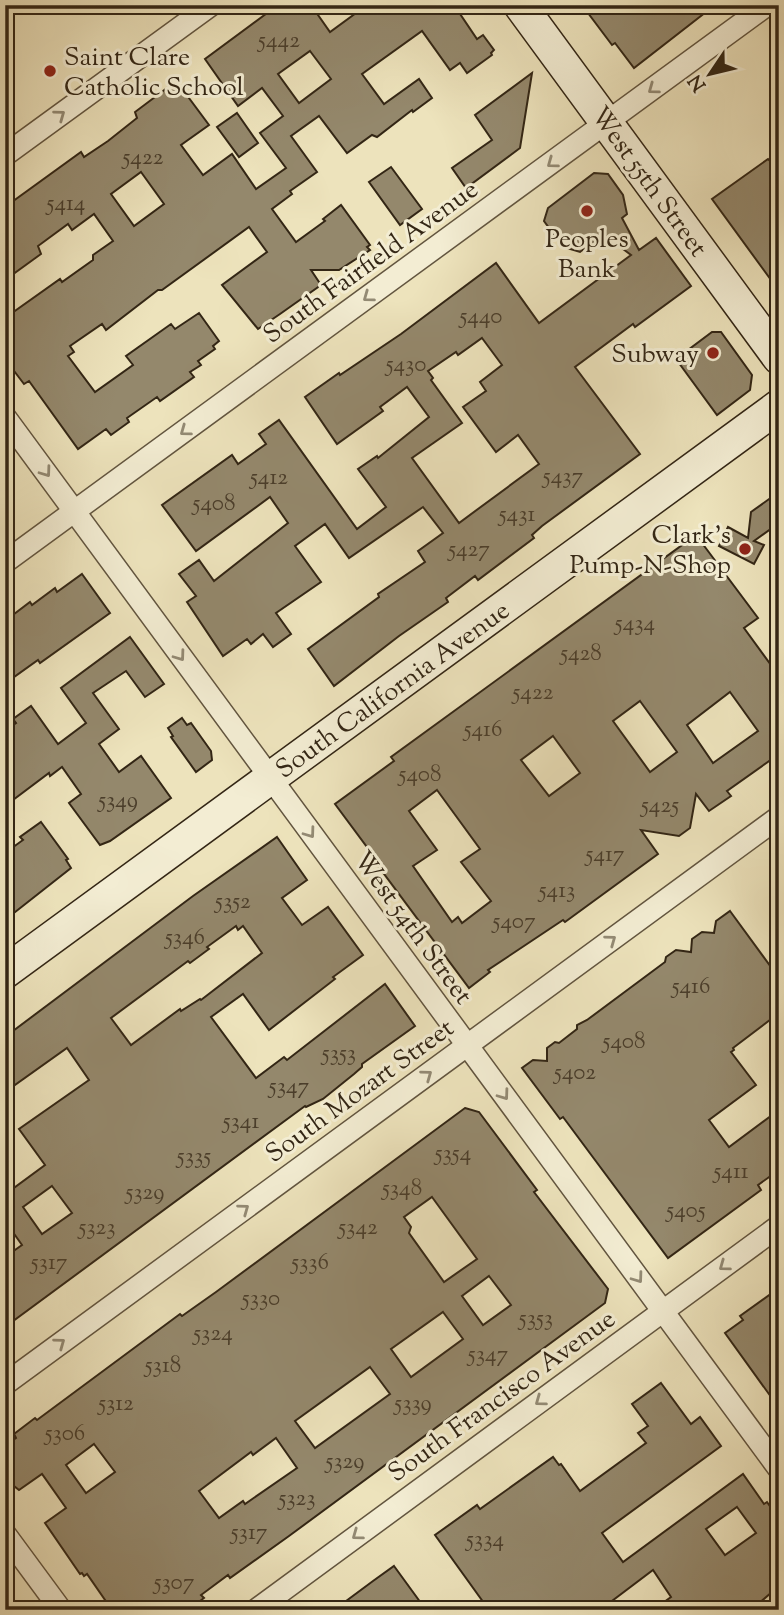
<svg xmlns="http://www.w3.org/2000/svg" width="784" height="1615" font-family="'Sorts Mill Goudy',serif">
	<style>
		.building { fill: #94886c; stroke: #332615; stroke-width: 2; fill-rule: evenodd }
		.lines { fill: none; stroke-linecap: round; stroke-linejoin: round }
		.street-casing { stroke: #62553f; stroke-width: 24 }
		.secondary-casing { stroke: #332615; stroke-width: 35 }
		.street { stroke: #f3edd3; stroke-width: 21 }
		.secondary { stroke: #f3edd3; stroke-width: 32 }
		.oneway { stroke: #938a74 }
		.poi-dot { fill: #8f2418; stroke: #f3edd3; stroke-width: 2.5 }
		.labels { text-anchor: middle; stroke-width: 6; stroke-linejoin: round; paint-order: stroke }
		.number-label { font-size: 23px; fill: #4b3e2b }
		.poi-label { font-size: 26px; fill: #332615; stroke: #f3edd3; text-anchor: end }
		.street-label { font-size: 26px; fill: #332615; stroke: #f3edd3 }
	</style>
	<rect width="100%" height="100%" fill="#ede3bc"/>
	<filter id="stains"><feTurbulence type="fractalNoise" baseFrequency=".00286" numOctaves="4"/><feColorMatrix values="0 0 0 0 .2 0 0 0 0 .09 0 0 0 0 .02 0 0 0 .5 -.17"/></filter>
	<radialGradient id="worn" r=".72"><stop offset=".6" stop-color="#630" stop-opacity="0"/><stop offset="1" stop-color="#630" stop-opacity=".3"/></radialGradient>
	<g class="building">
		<path d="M 278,5 L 311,5 L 330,32 L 367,5 L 454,5 L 477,39 L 483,35 L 494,50 L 491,53 L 492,55 L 467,73 L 460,63 L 450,70 L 422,31 L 362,74 L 384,104 L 419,79 L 432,98 L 413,112 L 412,110 L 377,137 L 372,135 L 347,153 L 319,116 L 291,136 L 317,172 L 290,191 L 292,194 L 272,209 L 296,242 L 325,221 L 323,219 L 341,205 L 370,245 L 367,247 L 370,250 L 339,270 L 311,270 L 321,285 L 280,314 L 258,329 L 222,285 L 267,252 L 249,227 L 162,290 L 158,290 L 106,330 L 102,324 L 70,346 L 74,352 L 68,356 L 95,392 L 133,365 L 126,356 L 171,324 L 175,329 L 199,313 L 219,341 L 213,346 L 215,349 L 198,361 L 201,365 L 190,372 L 194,377 L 160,401 L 157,397 L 127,418 L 129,422 L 111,435 L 106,429 L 78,449 L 29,381 L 24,384 L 5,359 L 5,318 L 60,279 L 62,282 L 93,260 L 93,255 L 113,241 L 94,214 L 72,230 L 68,224 L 38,246 L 41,254 L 5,280 L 5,207 L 81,152 L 84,157 L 108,141 L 137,118 L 135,112 L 175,82 L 178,87 L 180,86 L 209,125 L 181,145 L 203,175 L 232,154 L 256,189 L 286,168 L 260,133 L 283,116 L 262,88 L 238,106 L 205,59 ZM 310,51 L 331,79 L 299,103 L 278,74 ZM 141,172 L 164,204 L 134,226 L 111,194 Z"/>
		<path d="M 582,5 L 715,5 L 634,68 L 615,43 L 612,45 Z"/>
		<path d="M 532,73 L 520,148 L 466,188 L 452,168 L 492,140 L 475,115 Z"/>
		<path d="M 237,113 L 258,143 L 239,157 L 217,127 Z"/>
		<path d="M 779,154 L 779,291 L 712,199 L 768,159 L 770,161 Z"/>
		<path d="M 391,167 L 422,209 L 400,225 L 369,182 Z"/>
		<path d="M 594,173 L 608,174 L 623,195 L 627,214 L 622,218 L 639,250 L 656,238 L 691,286 L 635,327 L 633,324 L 575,367 L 640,454 L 542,526 L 532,535 L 534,538 L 478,580 L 475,576 L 446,598 L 448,602 L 399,636 L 334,686 L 308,649 L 379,597 L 378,594 L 425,562 L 418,551 L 443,533 L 423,507 L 349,558 L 325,524 L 295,546 L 321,582 L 276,613 L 291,634 L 273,647 L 263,634 L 251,644 L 247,639 L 223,656 L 187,602 L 196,596 L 179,574 L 199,560 L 214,581 L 288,523 L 270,497 L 196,551 L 162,505 L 232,455 L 238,464 L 266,444 L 259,434 L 279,420 L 357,529 L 386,507 L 358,469 L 377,456 L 378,458 L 429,417 L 407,387 L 380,407 L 383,411 L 337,444 L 305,397 L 339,373 L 340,375 L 401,334 L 496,263 L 539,323 L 631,255 L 603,234 L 580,252 L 563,247 L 544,221 L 548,208 ZM 482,338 L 502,365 L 480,382 L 486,391 L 463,407 L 496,452 L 518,435 L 539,464 L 459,523 L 412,458 L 462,423 L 431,380 L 433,378 L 428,371 L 456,352 L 458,355 Z"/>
		<path d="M 712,332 L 721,332 L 752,375 L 750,390 L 717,415 L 676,359 Z"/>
		<path d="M 779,492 L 779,523 L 754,541 L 764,545 L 754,564 L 719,546 L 728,527 L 748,538 L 751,512 Z"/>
		<path d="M 696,535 L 758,618 L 744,628 L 779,676 L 779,754 L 727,791 L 731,796 L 709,811 L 696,794 L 690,828 L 679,836 L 641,830 L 658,854 L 565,922 L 563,920 L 488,970 L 490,972 L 469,988 L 373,859 L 375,858 L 335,804 L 394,761 L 391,757 ZM 730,692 L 758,731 L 713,763 L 687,725 ZM 640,701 L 677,752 L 650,772 L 613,721 ZM 553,736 L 580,773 L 549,796 L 521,760 ZM 437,790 L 480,849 L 461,862 L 491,901 L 462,923 L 458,917 L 452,922 L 413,866 L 437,850 L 409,811 Z"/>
		<path d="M 82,574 L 110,613 L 40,663 L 38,660 L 14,677 L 5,665 L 5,621 L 30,602 L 32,605 L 55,588 L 57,592 Z"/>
		<path d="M 130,637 L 164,684 L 145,697 L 126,671 L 93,693 L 119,729 L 99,744 L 119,772 L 141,756 L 171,798 L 110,841 L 100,845 L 69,803 L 81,794 L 62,767 L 50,776 L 49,773 L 5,806 L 5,731 L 16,723 L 13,719 L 31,706 L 58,744 L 86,723 L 61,688 Z"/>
		<path d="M 182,718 L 187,725 L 191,723 L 211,751 L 212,760 L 196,772 L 171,737 L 173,736 L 168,728 Z"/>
		<path d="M 41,822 L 68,859 L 66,860 L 71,868 L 5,920 L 5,853 L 23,840 L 20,837 Z"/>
		<path d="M 277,837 L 307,880 L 282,898 L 302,925 L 328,907 L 363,955 L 333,977 L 335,979 L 269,1030 L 243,994 L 211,1017 L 256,1078 L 284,1057 L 287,1060 L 385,984 L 415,1026 L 362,1064 L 362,1067 L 354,1074 L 323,1099 L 306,1107 L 305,1106 L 5,1327 L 5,1257 L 22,1245 L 5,1221 L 5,1182 L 11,1190 L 45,1165 L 19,1129 L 89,1080 L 67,1048 L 5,1092 L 5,1037 L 193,896 ZM 236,926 L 238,930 L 243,926 L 262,953 L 201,1000 L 200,999 L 181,1011 L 180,1009 L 131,1045 L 111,1018 L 188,961 L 190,963 L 209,949 L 207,947 ZM 52,1186 L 72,1213 L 42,1234 L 23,1207 Z"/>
		<path d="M 730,911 L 779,978 L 779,1013 L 733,1048 L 734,1050 L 731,1052 L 756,1085 L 709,1120 L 729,1147 L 779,1110 L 779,1170 L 758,1185 L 761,1190 L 668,1258 L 563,1117 L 560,1119 L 522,1068 L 533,1060 L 547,1061 L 547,1048 L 555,1042 L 559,1043 L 577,1029 L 577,1025 L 587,1020 L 665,962 L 666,957 L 676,950 L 691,952 L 692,939 L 702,932 L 714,933 L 716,921 Z"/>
		<path d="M 465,1108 L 479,1112 L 537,1190 L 534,1192 L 608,1289 L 605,1303 L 289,1536 L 230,1578 L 228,1575 L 201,1595 L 204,1598 L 188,1610 L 112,1610 L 87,1574 L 84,1576 L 82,1573 L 80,1574 L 45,1523 L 66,1508 L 42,1474 L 19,1490 L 14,1486 L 5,1473 L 5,1446 L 16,1438 L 14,1434 L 35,1418 L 37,1420 L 180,1314 L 182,1316 L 216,1292 ZM 432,1197 L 477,1259 L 444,1282 L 409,1233 L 411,1227 L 404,1217 ZM 489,1276 L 511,1305 L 483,1325 L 462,1296 ZM 443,1312 L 463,1339 L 411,1377 L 391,1349 ZM 370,1367 L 390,1394 L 315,1448 L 295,1421 ZM 276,1438 L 297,1468 L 245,1504 L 243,1501 L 219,1518 L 199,1491 L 251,1452 L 253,1455 ZM 94,1444 L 115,1472 L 86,1493 L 66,1465 Z"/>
		<path d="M 779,1288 L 779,1408 L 725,1333 L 743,1320 L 740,1316 Z"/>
		<path d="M 661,1383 L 691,1424 L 700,1417 L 721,1446 L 602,1533 L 623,1562 L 743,1474 L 764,1504 L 767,1502 L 779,1519 L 779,1586 L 751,1610 L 653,1610 L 671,1597 L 653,1570 L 600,1610 L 489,1610 L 435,1535 L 477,1505 L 480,1509 L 553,1457 L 559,1465 L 561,1464 L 580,1491 L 646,1443 L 638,1433 L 648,1426 L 632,1404 ZM 737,1507 L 756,1533 L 725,1555 L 706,1529 Z"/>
		<path d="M 394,1566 L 426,1610 L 334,1610 L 373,1581 Z"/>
	</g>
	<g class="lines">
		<defs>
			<g id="street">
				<path d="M 5,155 L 211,5"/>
				<path d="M 5,417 L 779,1469"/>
				<path d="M 5,562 L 767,5"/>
				<path d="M 5,1384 L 779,817"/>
				<path d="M 5,1534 L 61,1610"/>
				<path d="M 256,1610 L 779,1226"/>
			</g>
			<g id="secondary">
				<path d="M 520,5 L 779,358"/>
				<path d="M 5,972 L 779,406"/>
			</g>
		</defs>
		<use href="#street" class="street-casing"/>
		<use href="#secondary" class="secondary-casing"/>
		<use href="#street" class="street"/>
		<use href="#secondary" class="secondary"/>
	</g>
	<defs><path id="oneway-chevron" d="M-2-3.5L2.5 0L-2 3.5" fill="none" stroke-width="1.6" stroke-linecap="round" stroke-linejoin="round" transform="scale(1.75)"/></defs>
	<g class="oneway">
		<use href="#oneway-chevron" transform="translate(653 89) rotate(144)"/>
		<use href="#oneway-chevron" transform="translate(60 115) rotate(-36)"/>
		<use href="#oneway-chevron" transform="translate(552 163) rotate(144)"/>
		<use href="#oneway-chevron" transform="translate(368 297) rotate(144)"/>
		<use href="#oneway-chevron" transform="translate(185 431) rotate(144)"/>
		<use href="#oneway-chevron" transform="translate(46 472) rotate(54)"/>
		<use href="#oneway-chevron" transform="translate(180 656) rotate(54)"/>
		<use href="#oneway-chevron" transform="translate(310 833) rotate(54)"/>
		<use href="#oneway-chevron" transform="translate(611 940) rotate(-36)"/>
		<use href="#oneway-chevron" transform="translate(427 1075) rotate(-36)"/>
		<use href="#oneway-chevron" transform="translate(504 1095) rotate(54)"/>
		<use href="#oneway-chevron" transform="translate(244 1209) rotate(-36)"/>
		<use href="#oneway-chevron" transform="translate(724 1266) rotate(144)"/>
		<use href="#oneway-chevron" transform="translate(638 1278) rotate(54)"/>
		<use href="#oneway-chevron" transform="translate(60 1343) rotate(-36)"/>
		<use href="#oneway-chevron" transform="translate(540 1401) rotate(144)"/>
		<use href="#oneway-chevron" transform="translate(357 1535) rotate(144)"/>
	</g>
	<g class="poi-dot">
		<circle cx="50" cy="71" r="7"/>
		<circle cx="587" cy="211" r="7"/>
		<circle cx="713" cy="353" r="7"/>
		<circle cx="745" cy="549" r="7"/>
	</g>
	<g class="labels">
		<g class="number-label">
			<text x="279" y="47">5442</text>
			<text x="143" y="164">5422</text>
			<text x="66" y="210">5414</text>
			<text x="481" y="323">5440</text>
			<text x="406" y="371">5430</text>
			<text x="563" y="483">5437</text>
			<text x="269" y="484">5412</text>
			<text x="214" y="510">5408</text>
			<text x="517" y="521">5431</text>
			<text x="469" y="556">5427</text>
			<text x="635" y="630">5434</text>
			<text x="581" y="660">5428</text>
			<text x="533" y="699">5422</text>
			<text x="483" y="736">5416</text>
			<text x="420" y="781">5408</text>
			<text x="118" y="807">5349</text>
			<text x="660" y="812">5425</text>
			<text x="605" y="861">5417</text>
			<text x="557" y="897">5413</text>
			<text x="233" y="908">5352</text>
			<text x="514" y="928">5407</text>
			<text x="185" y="944">5346</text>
			<text x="691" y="993">5416</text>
			<text x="624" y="1048">5408</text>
			<text x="339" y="1060">5353</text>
			<text x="575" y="1079">5402</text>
			<text x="289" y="1093">5347</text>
			<text x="241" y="1128">5341</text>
			<text x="453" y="1160">5354</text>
			<text x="194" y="1163">5335</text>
			<text x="731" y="1178">5411</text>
			<text x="402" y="1195">5348</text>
			<text x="145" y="1199">5329</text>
			<text x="686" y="1217">5405</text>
			<text x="97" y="1234">5323</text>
			<text x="358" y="1234">5342</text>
			<text x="49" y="1269">5317</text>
			<text x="310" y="1269">5336</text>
			<text x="261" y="1305">5330</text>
			<text x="536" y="1325">5353</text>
			<text x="213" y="1340">5324</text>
			<text x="488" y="1361">5347</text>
			<text x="163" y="1372">5318</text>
			<text x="116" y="1410">5312</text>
			<text x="413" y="1410">5339</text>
			<text x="65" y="1440">5306</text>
			<text x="345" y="1468">5329</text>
			<text x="297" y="1505">5323</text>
			<text x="249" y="1539">5317</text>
			<text x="485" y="1546">5334</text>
			<text x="174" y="1589">5307</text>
		</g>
		<g class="poi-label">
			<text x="64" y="65" text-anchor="start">Saint Clare<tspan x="64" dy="30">Catholic School</tspan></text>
			<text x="587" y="247" text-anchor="middle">Peoples<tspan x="587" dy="30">Bank</tspan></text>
			<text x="699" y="362">Subway</text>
			<text x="731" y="543">Clark's<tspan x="731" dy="30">Pump-N-Shop</tspan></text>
		</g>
		<g class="street-label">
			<text transform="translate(650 181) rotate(54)" y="9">West 55th Street</text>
			<text transform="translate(370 261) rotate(-36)" y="9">South Fairfield Avenue</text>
			<text transform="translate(392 689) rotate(-36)" y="9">South California Avenue</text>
			<text transform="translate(414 927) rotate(54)" y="9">West 54th Street</text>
			<text transform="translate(359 1090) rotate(-36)" y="9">South Mozart Street</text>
			<text transform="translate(501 1395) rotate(-36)" y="9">South Francisco Avenue</text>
		</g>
	</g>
	<rect width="784" height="1615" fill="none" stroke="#ede3bc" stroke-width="28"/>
	<rect x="7" y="7" width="770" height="1601" fill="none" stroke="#332615" stroke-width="3.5"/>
	<rect x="14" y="14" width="756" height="1587" fill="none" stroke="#332615" stroke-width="2"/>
	<g transform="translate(710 74) rotate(235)" stroke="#f3edd3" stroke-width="5" paint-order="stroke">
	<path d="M0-5L12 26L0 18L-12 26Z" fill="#332615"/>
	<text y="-10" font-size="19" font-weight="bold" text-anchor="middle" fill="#332615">N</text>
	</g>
	<rect width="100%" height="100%" filter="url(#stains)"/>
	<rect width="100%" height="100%" fill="url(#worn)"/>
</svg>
